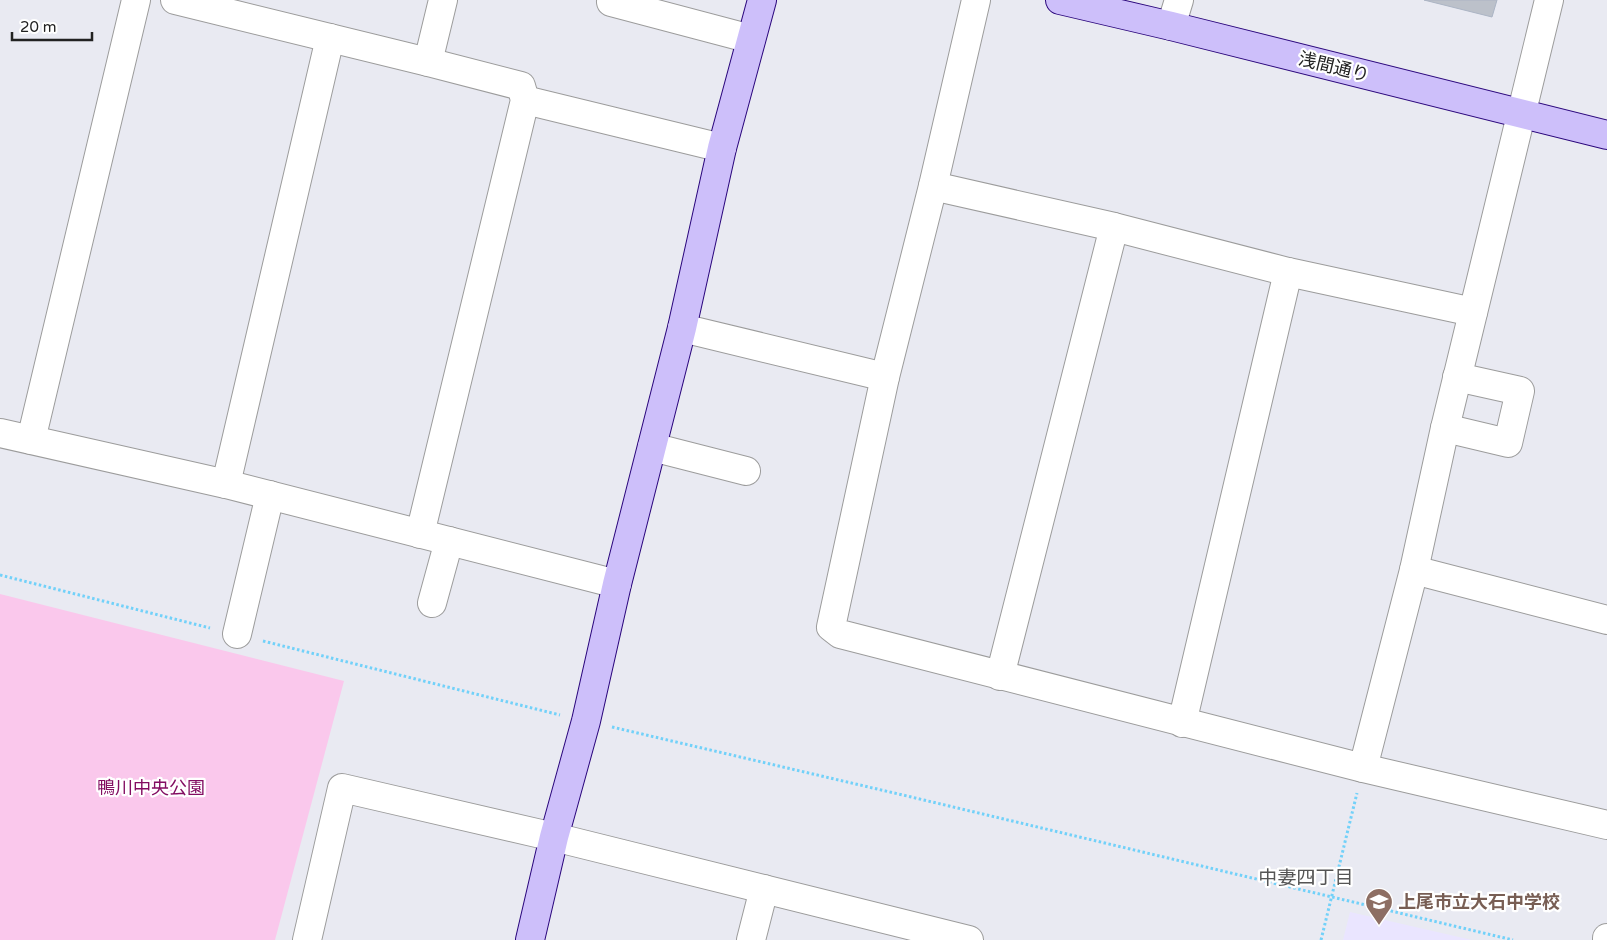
<svg xmlns="http://www.w3.org/2000/svg" width="1607" height="940" font-family="'Varela Round','Noto Sans JP',sans-serif">
	<style>
		.education { fill: #eae5ff }
		.park { fill: #fac8ec }
		.building { fill: #bcc1ca; stroke: #abb4c4 }
		.lines { fill: none; stroke-linecap: round; stroke-linejoin: round }
		.street-casing { stroke: #9c9c9c; stroke-width: 30 }
		.secondary-casing { stroke: #2a067c; stroke-width: 30 }
		.path { stroke: #72d1f9; stroke-width: 3; stroke-dasharray: 2.5 2.5; stroke-linecap: butt }
		.street { stroke: #fff; stroke-width: 28 }
		.secondary { stroke: #cdbffa; stroke-width: 28 }
		.labels { text-anchor: middle; stroke-width: 4.5; stroke-linejoin: round; paint-order: stroke }
		.street-label { font-size: 18px; fill: #222; stroke: #fff }
		.park-label { font-size: 18px; fill: #830d62; stroke: #fff }
		.education-label { font-size: 18px; font-weight: bold; fill: #785e54; stroke: #fff; text-anchor: start }
		.neighbourhood-label { font-size: 19px; fill: #555; stroke: #fff }
	</style>
	<rect width="100%" height="100%" fill="#e9eaf2"/>
	<path class="education" d="M 1350,912 L 1472,940 L 1343,940 Z"/>
	<path class="park" d="M 0,594 L 344,681 L 275,940 L 0,940 Z"/>
	<path class="building" d="M 1424,0 L 1497,0 L 1492,17 Z"/>
	<g class="lines">
		<defs>
			<g id="street">
				<path d="M 175,0 L 428,62 L 521,86 L 525,100 L 420,534"/>
				<path d="M 612,0 L 611,2 L 751,39"/>
				<path d="M 976,0 L 933,186 L 885,377 L 831,627 L 840,634 L 1363,768 L 1607,825"/>
				<path d="M 1171,26 L 1179,0"/>
				<path d="M 428,62 L 443,0"/>
				<path d="M 525,100 L 722,148"/>
				<path d="M 933,186 L 1114,227 L 1288,272 L 1473,312"/>
				<path d="M 682,328 L 885,377"/>
				<path d="M 1445,428 L 1508,443 L 1520,391 L 1457,377"/>
				<path d="M 0,433 L 226,484 L 617,584"/>
				<path d="M 31,440 L 136,0"/>
				<path d="M 652,447 L 746,471"/>
				<path d="M 226,484 L 330,38"/>
				<path d="M 1414,570 L 1607,620"/>
				<path d="M 432,603 L 449,541"/>
				<path d="M 237,634 L 270,495"/>
				<path d="M 1000,676 L 1114,227"/>
				<path d="M 1182,723 L 1288,272"/>
				<path d="M 1363,768 L 1414,570 L 1445,428 L 1549,0"/>
				<path d="M 307,940 L 342,788 L 554,837 L 969,940"/>
				<path d="M 751,940 L 764,889"/>
				<path d="M 1607,940 L 1607,938"/>
			</g>
			<g id="secondary">
				<path d="M 1060,0 L 1171,26 L 1607,135"/>
				<path d="M 530,940 L 554,837 L 586,721 L 617,584 L 682,328 L 722,148 L 762,0"/>
			</g>
		</defs>
		<use href="#street" class="street-casing"/>
		<use href="#secondary" class="secondary-casing"/>
		<g class="path">
			<path d="M 0,575 L 210,628"/>
			<path d="M 263,641 L 560,715"/>
			<path d="M 612,727 L 907,796 L 1513,940"/>
			<path d="M 1321,940 L 1357,793"/>
		</g>
		<use href="#street" class="street"/>
		<use href="#secondary" class="secondary"/>
	</g>
	<defs>
		<symbol id="school-pin" viewBox="-11 -11 22 30"><path d="M0 17L-7.5 6A9.5 9.5 0 1 1 7.5 6Z" fill="#8d6e63" stroke="#fff"/><path d="M0-5L7-2L0 1L-7-2ZM-4 1L0 2.5L4 1V4Q0 6-4 4Z" fill="#fff"/></symbol>
	</defs>
	<g fill-rule="evenodd">
		<use href="#school-pin" x="1363" y="886" width="32" height="43"/>
	</g>
	<g class="labels">
		<g class="street-label">
			<text transform="translate(1334 67) rotate(14)" y="6">浅間通り</text>
		</g>
		<g class="park-label">
			<text x="151" y="794">鴨川中央公園</text>
		</g>
		<g class="education-label">
			<text x="1398" y="908">上尾市立大石中学校</text>
		</g>
		<g class="neighbourhood-label">
			<text x="1306" y="884">中妻四丁目</text>
		</g>
	</g>
	<path d="M12 32v8h80v-8" fill="none" stroke="#222222" stroke-width="2.5"/>
	<text x="20" y="32" font-size="15" fill="#222222" stroke="#ffffff" stroke-width="4" paint-order="stroke">20 m</text>
</svg>
